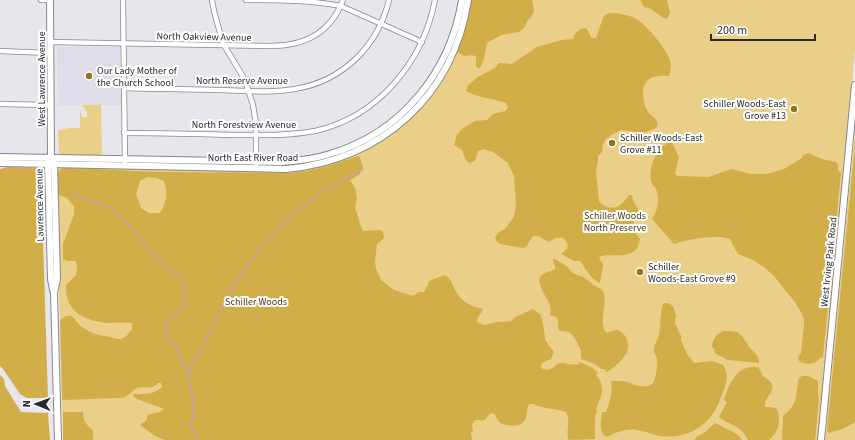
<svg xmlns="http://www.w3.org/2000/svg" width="855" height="440" font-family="'Source Sans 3',sans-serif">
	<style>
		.built { fill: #dfdbe8 }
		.green { fill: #e9cf88 }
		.forest { fill: #d1ae47; fill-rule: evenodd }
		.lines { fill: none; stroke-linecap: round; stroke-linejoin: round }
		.stream { stroke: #bd9cf3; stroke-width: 1 }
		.minor-casing { stroke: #88868c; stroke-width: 6 }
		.major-casing { stroke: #88868c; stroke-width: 8 }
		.minor { stroke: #fff; stroke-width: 4.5 }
		.major { stroke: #fff; stroke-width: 6 }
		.poi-dot { fill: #93771d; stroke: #fff; stroke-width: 1.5 }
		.labels { text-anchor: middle; stroke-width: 4; stroke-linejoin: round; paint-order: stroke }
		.street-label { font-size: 10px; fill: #2a292c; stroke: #fff }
		.poi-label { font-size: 10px; fill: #2a292c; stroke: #fff; text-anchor: start }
		.park-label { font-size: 10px; fill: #493b0f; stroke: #fff }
	</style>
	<rect width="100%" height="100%" fill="#e8e6ec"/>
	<path class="built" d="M 57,47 L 120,47 L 121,105 L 58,105 Z"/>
	<g class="green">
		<path d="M 471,0 L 855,0 L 855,51 L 818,440 L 63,440 L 56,176 C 57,172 57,170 61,167 L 283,171 C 365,165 432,119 461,42 C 466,28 468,14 471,0 Z"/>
		<path d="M 82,105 L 101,105 L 102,157 L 63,155 L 59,153 L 58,130 L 70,128 L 80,128 L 80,108 L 82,117 L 87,117 L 87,112 Z"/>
		<path d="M 855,131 L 855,440 L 825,440 Z"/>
	</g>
	<g class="forest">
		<path d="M 471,0 L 532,0 L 534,11 L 531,17 L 527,21 L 524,28 L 519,32 L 501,35 L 487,43 L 484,59 L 480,68 L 478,68 L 476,66 L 476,56 C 467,53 466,60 457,51 L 464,30 Z"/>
		<path d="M 640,0 L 667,0 L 670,12 L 669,16 L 666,19 L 662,17 L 651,9 L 644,7 Z"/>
		<path d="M 611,13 C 619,13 630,15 638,20 C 647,26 665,47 669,58 C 672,64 671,70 669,76 C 655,75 643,77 643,94 C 643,100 645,107 648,112 C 652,117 659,119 657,127 L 654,129 L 643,133 L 621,130 L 613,134 L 606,139 L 603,144 L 602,152 L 598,156 L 598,161 L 596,172 L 599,201 C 602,206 611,209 617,207 C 622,205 626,199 629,195 L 632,195 L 633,200 L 639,211 C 632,224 630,227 640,239 C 637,261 617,253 601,256 L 599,258 L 600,260 L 602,262 L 603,266 L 600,283 C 592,280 585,269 581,261 L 574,261 L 561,254 L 567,249 L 568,245 L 564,238 C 558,237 554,238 549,242 L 538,236 L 533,236 L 526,247 L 523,248 L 500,244 L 497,242 L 495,237 L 499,232 L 505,229 L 514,217 L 516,204 L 514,176 L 508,163 L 493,152 L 483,149 L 478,151 L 475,161 L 469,163 L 466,160 L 462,150 L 454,145 L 457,135 L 462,129 L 475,121 L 487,120 L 493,114 L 505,111 L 508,108 L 506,103 C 495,99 475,97 466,91 L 468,85 L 478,77 L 495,68 L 499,63 L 512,64 L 537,47 L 562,40 L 573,39 C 575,32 579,29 586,28 L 592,38 L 596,38 L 603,18 L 606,14 Z"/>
		<path d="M 668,143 L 672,143 L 679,157 L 675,174 L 676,175 L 678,176 L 709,177 L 731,169 L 751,174 L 767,174 L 784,169 L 802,158 L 802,156 L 808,153 L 822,159 L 836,162 L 838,166 L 838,171 L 841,172 L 823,357 C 817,359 822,357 817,361 C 812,365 804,364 799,361 L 798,357 L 801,353 L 804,325 L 804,319 L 801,312 L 794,301 L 774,276 L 764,267 L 751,259 L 738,254 L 734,247 L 730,239 C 718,234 686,239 674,244 L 652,219 C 658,210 660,199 656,189 C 654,186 652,184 651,181 C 648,168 656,149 668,143 Z"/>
		<path d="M 855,144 L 855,422 L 845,428 L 829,433 L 827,431 Z"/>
		<path d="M 358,156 L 360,157 L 363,168 L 361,171 L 360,174 L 350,180 L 355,188 L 357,197 L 355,207 L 360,224 L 363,231 L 380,230 L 383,232 L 384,238 L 377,244 L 375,262 L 376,269 L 381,280 L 394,290 L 413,296 L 419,292 L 424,292 L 428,285 L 429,281 L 445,275 C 453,280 452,286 457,293 C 463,303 473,307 483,309 C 481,314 477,317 477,322 L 484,325 L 497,322 L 512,321 L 515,317 L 533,309 L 541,315 L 544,329 L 545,340 L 554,352 L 551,359 L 542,363 L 541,367 L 543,369 C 555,372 554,363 561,363 C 567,362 568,366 574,364 L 577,365 L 580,362 L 591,367 L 598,372 L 596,375 C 607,389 601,395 596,409 L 597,411 L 595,417 L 595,439 L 570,440 L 568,439 C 566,429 571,422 566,412 C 556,408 543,409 533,404 L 529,404 C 527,409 527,413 526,417 C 523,429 509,426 500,423 L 496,417 L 495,414 C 490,411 487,417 485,420 C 478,422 476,416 472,425 L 473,431 L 471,432 L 472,440 L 165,440 L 155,436 L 141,426 L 141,424 C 145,422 148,420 147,415 L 160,412 L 163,410 L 162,408 L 137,399 L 133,396 L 134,394 C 144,394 154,395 162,387 L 161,383 L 158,383 C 153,390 145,386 137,388 C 132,390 130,395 125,397 C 123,398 120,398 118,398 L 62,400 L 60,320 L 66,316 L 72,316 C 82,330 93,335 110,337 C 113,338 117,339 120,339 C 126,338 129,333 132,329 L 132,323 C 123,322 115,323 107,323 C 90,321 71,315 67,297 C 66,293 66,289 66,285 L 76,275 L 77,265 L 75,261 L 68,261 L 63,259 L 63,244 L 74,214 L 74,206 L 67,198 L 57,194 C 57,186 54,172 63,168 C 65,168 68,168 70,168 L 159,172 L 289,173 C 313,171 335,164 358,156 ZM 147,177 L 157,178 L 164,181 C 168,193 167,202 160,213 L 149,213 L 141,208 L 136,194 L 140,181 Z"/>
		<path d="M 8,167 L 37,168 L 40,171 L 41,176 L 48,398 L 27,398 L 20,394 L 3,369 L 0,366 L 0,169 Z"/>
		<path d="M 553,259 L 555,259 L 568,267 C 571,274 576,274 583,277 C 588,279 591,283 595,286 C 597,287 599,288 601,289 C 602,290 604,293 604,294 C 607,304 598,326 607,333 C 610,332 613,330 616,330 C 625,330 631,345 627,352 C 623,360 614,368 607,372 L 604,369 L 601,369 L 595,364 L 581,359 L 581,351 L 577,342 L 574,337 L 570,333 L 566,331 L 561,331 L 559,330 L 558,328 L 558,319 L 556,317 L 550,315 C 553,305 546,299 542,290 C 541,287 540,284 539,280 C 543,270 547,274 555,269 L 555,266 L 553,261 Z"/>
		<path d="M 665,303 L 668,303 L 673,306 L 676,316 L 675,323 L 681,336 L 681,340 L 687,354 L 694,363 L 712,361 L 723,365 C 730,377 726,384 721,397 C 712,424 689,440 660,436 C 654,435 648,432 642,431 C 629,427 618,431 607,437 C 598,433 601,421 602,412 L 606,412 C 610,401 613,392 611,381 C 615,381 619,381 623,381 C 631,383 639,388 647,386 C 650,386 653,384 654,381 C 656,377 658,364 657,360 C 657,355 653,354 654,349 C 654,344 658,340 659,335 C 661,325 660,313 663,304 Z"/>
		<path d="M 723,331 L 729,331 L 737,332 L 742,336 L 750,348 L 757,355 L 759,360 L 759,363 L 728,360 L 715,353 L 714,349 L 712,347 C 713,338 715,336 723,331 Z"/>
		<path d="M 750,367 L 758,367 C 760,370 761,373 763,376 C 766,379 771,380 772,385 C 774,394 764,397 765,407 C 768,407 773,407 775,408 C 781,411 779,425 777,430 C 775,434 772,437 769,440 L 748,440 C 740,424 732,427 719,417 L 727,402 L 724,400 C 729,386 734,370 750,367 Z"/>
		<path d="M 0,375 L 4,379 L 5,386 L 21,412 L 48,413 L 50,440 L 0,440 Z"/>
		<path d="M 802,376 L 808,376 L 818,381 L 818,396 L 819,398 L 815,440 L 782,440 L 783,416 C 799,404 795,395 799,378 Z"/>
		<path d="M 63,412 L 83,412 C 83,421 86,425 93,430 L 93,440 L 63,440 Z"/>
		<path d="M 715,423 L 737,434 L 742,440 L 695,440 L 696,437 L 704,433 Z"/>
	</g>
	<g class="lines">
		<g class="stream">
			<path d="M 71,190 L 78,197 L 93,201 L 109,207 L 133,229 L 152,253 L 185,283 C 186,294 185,308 175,316 C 173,318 170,320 167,322 L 165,328 L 169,341 L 175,345 L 188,373"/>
			<path d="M 198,440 L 191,426 L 193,414 L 193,402 L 188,373 L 237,280 L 258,252 L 292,215 L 320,193 L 343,180 L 361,171 L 364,169"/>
		</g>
		<defs>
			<g id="minor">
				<path d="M 41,0 L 50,0"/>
				<path d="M 123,0 L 125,162"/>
				<path d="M 212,0 L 214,11 L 220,33 L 224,45 L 245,80 L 253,105 L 256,124 L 256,168"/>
				<path d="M 246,0 C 276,0 312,0 341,6 L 422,42"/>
				<path d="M 50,42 L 271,46 C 305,46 331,32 343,0"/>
				<path d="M 0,51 L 50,53"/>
				<path d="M 124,88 C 157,89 189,89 222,90 C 246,91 271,93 295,89 C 343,81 378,46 389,0"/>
				<path d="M 0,104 L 51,105"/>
				<path d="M 124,133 C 161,133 197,134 233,135 C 260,135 288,136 315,131 C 378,117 423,62 435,0"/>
			</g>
			<g id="major">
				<path d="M 50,0 L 51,158 L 54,164 L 57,279 L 54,293 L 58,440"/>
				<path d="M 0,157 L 281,162 C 298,161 314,159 330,154 C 401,133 450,73 462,0"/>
				<path d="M 49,162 L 48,164 L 51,279 L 53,290"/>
				<path d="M 0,163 L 286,169 C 382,160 453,96 468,0"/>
				<path d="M 821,440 L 855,85"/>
			</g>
		</defs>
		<use href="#minor" class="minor-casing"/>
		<use href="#major" class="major-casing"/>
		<use href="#minor" class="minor"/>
		<use href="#major" class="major"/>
	</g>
	<g class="poi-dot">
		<circle cx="89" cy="76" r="4"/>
		<circle cx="794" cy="109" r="4"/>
		<circle cx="612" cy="143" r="4"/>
		<circle cx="640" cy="272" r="4"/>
	</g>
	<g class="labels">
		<g class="street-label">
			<text transform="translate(204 36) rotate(1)" y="4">North Oakview Avenue</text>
			<text transform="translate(41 79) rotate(-90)" y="4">West Lawrence Avenue</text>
			<text x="242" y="84">North Reserve Avenue</text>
			<text x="244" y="128">North Forestview Avenue</text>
			<text x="253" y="161">North East River Road</text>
			<text transform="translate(39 205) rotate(-91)" y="4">Lawrence Avenue</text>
			<text transform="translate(828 262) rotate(-84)" y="4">West Irving Park Road</text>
		</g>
		<g class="poi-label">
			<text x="97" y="74">Our Lady Mother of<tspan x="97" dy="12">the Church School</tspan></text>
			<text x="786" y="107" text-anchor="end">Schiller Woods-East<tspan x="786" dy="12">Grove #13</tspan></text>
			<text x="620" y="141">Schiller Woods-East<tspan x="620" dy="12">Grove #11</tspan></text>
			<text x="648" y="270">Schiller<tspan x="648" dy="12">Woods-East Grove #9</tspan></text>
		</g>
		<g class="park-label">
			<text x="615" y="219">Schiller Woods<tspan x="615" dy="12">North Preserve</tspan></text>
			<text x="256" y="305">Schiller Woods</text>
		</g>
	</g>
	<g transform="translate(36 404) rotate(271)" stroke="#ffffff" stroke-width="3" paint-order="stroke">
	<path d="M0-3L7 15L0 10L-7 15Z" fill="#2a292c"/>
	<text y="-6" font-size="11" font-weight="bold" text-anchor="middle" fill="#2a292c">N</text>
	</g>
	<path d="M711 34v6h104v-6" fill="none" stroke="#2a292c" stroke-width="2"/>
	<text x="717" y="34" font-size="12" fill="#2a292c" stroke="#ffffff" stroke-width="3" paint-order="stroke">200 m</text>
</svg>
